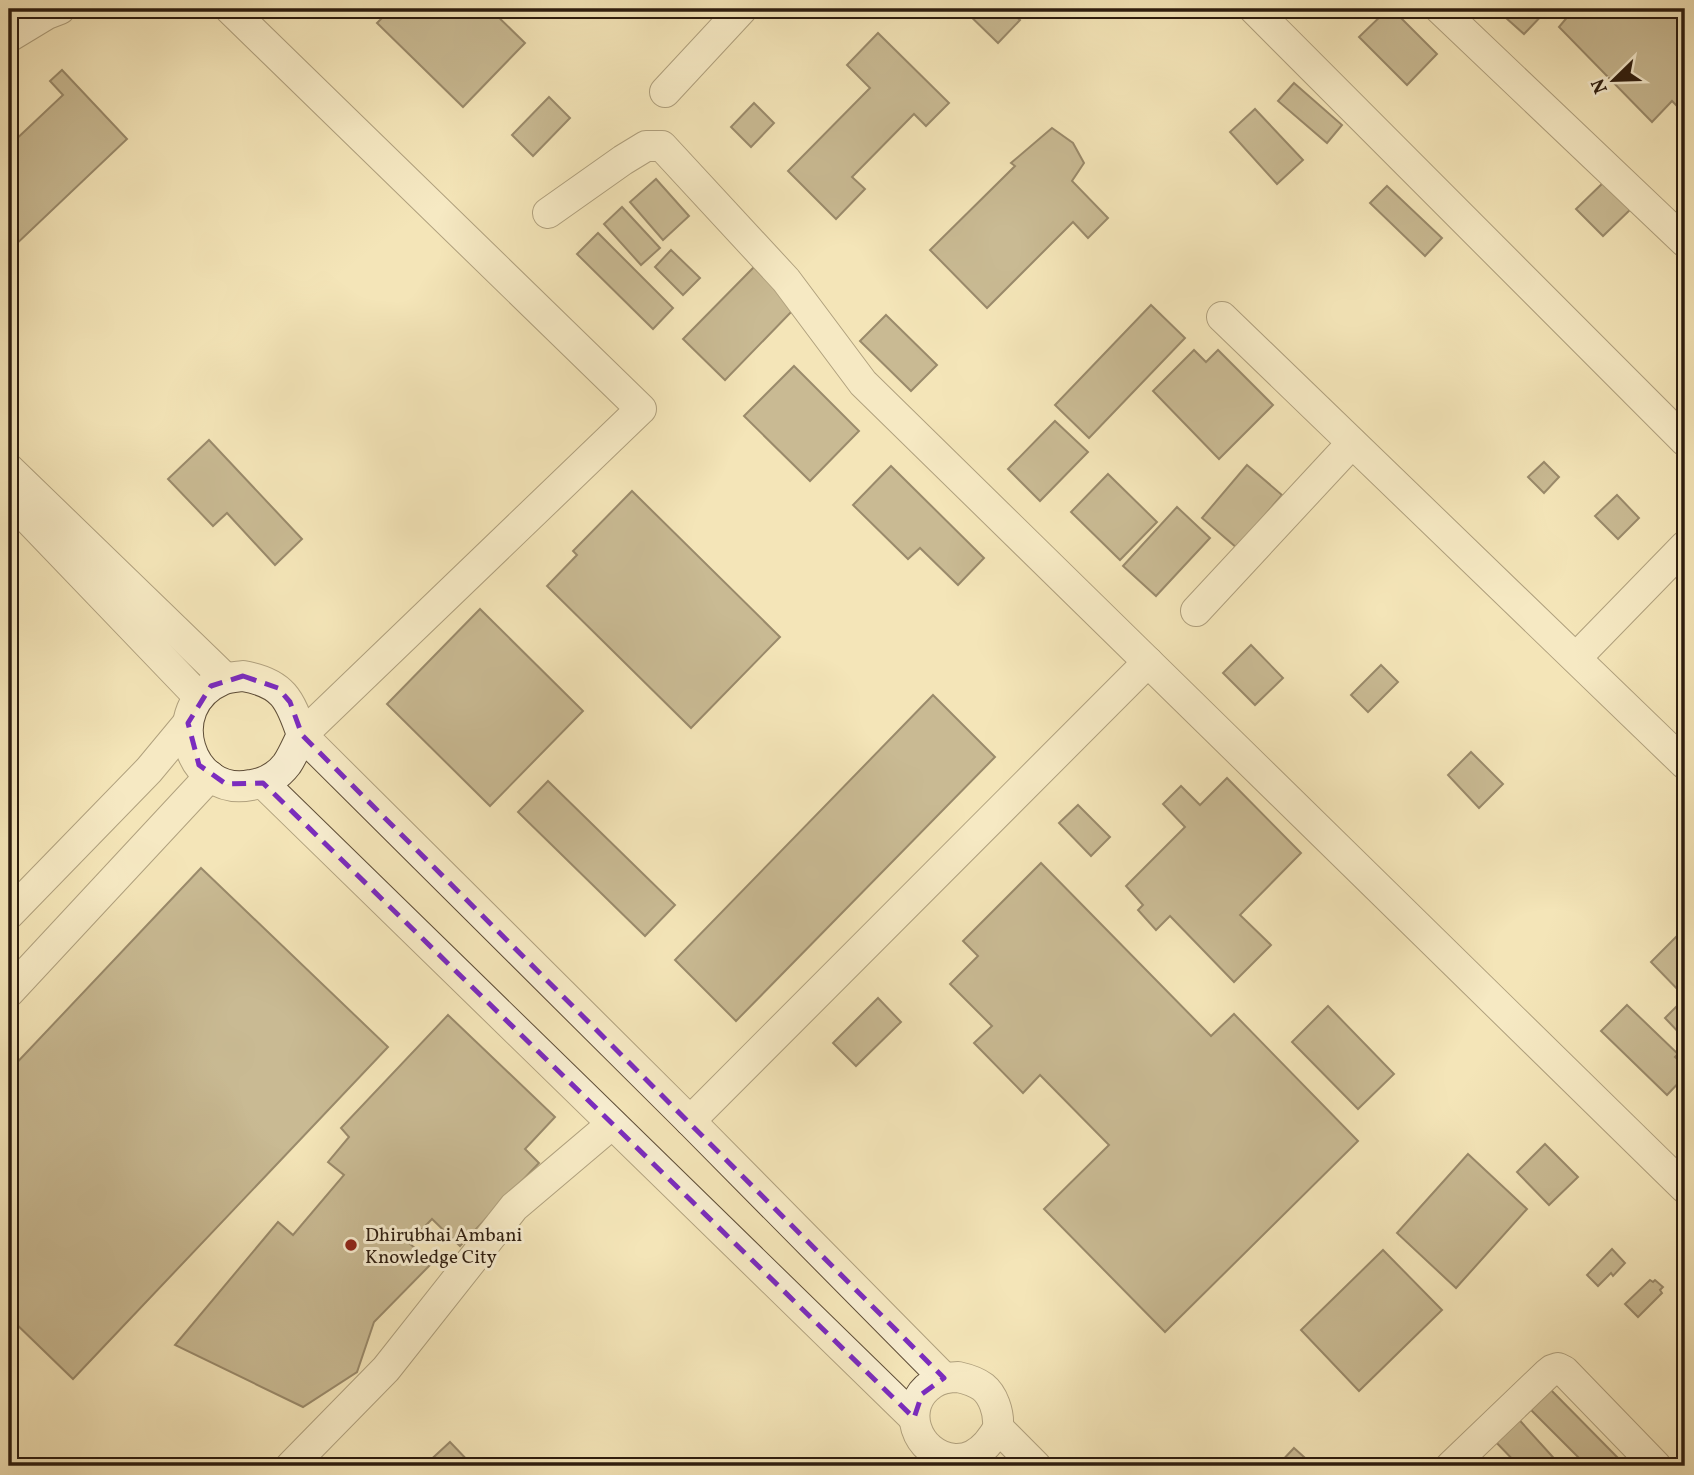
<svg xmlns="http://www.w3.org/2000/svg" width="1694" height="1475" font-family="Vollkorn,serif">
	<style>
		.building { fill: #948566; stroke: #2d1c0e; stroke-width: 2 }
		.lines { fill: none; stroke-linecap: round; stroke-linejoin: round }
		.minor-casing { stroke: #5f4e38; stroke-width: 32 }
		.minor { stroke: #f8eed1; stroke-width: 30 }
		.marked { fill: none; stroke: #7b2cbf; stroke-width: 5; stroke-dasharray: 14 9; stroke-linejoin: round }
		.poi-dot { fill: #8f2418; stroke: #f8eed1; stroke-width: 2.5 }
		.labels { text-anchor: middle; stroke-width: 6; stroke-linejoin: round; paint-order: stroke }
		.poi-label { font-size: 19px; fill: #2d1c0e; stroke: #f8eed1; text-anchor: start }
	</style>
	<rect width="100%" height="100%" fill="#f4e5b8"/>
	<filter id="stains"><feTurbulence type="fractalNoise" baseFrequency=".00286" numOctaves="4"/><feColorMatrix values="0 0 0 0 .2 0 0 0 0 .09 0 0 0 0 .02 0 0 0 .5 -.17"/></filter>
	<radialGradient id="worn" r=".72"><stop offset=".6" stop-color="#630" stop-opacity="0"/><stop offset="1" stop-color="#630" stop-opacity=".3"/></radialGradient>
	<g class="building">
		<path d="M 391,9 L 490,9 L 525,43 L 463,107 L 377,23 Z"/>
		<path d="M 963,9 L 1008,9 L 1020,20 L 998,43 Z"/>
		<path d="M 1388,9 L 1392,9 L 1437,54 L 1407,85 L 1359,37 Z"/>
		<path d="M 1496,9 L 1548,9 L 1524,34 Z"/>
		<path d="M 1574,9 L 1685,9 L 1685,114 L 1672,101 L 1652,122 L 1559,27 Z"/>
		<path d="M 878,33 L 949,103 L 926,126 L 914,114 L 852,177 L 865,189 L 836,219 L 788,171 L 870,88 L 847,65 Z"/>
		<path d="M 62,70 L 127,139 L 9,251 L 9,146 L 63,95 L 50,81 Z"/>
		<path d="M 1294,83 L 1342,125 L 1327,143 L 1278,101 Z"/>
		<path d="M 549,97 L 570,118 L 533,156 L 512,135 Z"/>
		<path d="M 754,103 L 774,123 L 751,147 L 731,127 Z"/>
		<path d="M 1255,109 L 1303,160 L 1277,184 L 1230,132 Z"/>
		<path d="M 1052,128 L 1073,143 L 1084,163 L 1072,181 L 1108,218 L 1088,238 L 1073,222 L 987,308 L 930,250 L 1015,166 L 1011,163 Z"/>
		<path d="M 656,179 L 689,216 L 663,240 L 630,202 Z"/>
		<path d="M 1607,179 L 1634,206 L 1603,236 L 1576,209 Z"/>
		<path d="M 1387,186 L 1442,238 L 1425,256 L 1370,203 Z"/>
		<path d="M 622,207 L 660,248 L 641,265 L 604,224 Z"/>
		<path d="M 598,233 L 673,308 L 653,329 L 577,254 Z"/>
		<path d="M 671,250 L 700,278 L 683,295 L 655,267 Z"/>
		<path d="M 754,267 L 795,308 L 725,380 L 683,339 Z"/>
		<path d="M 1151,305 L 1185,338 L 1089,438 L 1055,405 Z"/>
		<path d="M 886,315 L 937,365 L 911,391 L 860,341 Z"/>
		<path d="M 1194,350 L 1206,362 L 1218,350 L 1273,405 L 1219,459 L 1153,391 Z"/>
		<path d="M 794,366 L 859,431 L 810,481 L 744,416 Z"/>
		<path d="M 1055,421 L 1088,452 L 1040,501 L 1008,469 Z"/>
		<path d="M 209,440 L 302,539 L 275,565 L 227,513 L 213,526 L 168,479 Z"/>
		<path d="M 1544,462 L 1559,477 L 1544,493 L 1528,477 Z"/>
		<path d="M 1247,465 L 1282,495 L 1237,548 L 1202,518 Z"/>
		<path d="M 891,466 L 984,558 L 958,585 L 920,548 L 908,559 L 853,505 Z"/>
		<path d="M 1108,474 L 1157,522 L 1120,560 L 1071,512 Z"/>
		<path d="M 632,491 L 780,637 L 691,728 L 547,586 L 577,555 L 573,551 Z"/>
		<path d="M 1617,495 L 1639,518 L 1618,539 L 1595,516 Z"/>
		<path d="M 1177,507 L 1210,538 L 1156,596 L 1123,566 Z"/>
		<path d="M 480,609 L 583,711 L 490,806 L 387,704 Z"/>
		<path d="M 1251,645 L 1283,678 L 1255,705 L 1223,673 Z"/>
		<path d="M 1381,665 L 1398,682 L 1368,712 L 1351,695 Z"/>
		<path d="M 933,695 L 995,757 L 736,1021 L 675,960 Z"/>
		<path d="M 1471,752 L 1503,784 L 1479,808 L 1448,775 Z"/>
		<path d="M 1227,778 L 1301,853 L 1240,915 L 1271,945 L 1234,982 L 1170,916 L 1156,930 L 1138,910 L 1143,905 L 1126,886 L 1185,827 L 1163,804 L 1181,786 L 1200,805 Z"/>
		<path d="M 548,781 L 675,905 L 645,936 L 518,812 Z"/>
		<path d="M 1078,805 L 1110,837 L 1091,856 L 1059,823 Z"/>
		<path d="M 1041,863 L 1211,1036 L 1234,1014 L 1358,1141 L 1165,1332 L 1044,1209 L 1109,1145 L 1040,1075 L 1023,1093 L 974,1043 L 992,1026 L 950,984 L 978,956 L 963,941 Z"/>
		<path d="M 201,868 L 388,1047 L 73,1379 L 9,1317 L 9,1071 Z"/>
		<path d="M 1682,931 L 1685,934 L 1685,997 L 1651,962 Z"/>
		<path d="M 878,998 L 901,1022 L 856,1066 L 833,1043 Z"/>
		<path d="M 1679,1004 L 1685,1010 L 1685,1036 L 1684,1038 L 1665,1018 Z"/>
		<path d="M 1627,1005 L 1678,1054 L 1675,1057 L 1685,1066 L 1685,1076 L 1667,1095 L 1601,1031 Z"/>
		<path d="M 1328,1006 L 1394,1074 L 1358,1109 L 1292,1042 Z"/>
		<path d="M 448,1015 L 555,1117 L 525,1149 L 539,1163 L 460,1246 L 432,1219 L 409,1243 L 432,1263 L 374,1322 L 357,1372 L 303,1407 L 175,1345 L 278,1222 L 293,1235 L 344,1175 L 328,1162 L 349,1137 L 341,1128 Z"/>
		<path d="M 1545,1144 L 1578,1177 L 1549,1205 L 1517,1172 Z"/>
		<path d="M 1468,1154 L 1527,1209 L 1456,1288 L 1397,1233 Z"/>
		<path d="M 1612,1249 L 1625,1263 L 1613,1276 L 1611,1273 L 1598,1286 L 1587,1275 Z"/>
		<path d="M 1383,1250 L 1442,1310 L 1359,1391 L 1301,1330 Z"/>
		<path d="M 1650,1280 L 1653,1282 L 1655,1280 L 1663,1287 L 1660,1290 L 1662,1293 L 1638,1317 L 1625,1304 Z"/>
		<path d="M 1547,1386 L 1621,1461 L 1616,1466 L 1587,1466 L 1527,1406 Z"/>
		<path d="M 1513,1413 L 1561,1466 L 1519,1466 L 1490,1436 Z"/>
		<path d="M 450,1442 L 473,1466 L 424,1466 Z"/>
		<path d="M 1294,1448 L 1314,1466 L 1277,1466 Z"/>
	</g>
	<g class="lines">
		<defs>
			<g id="minor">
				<path d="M 230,9 L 641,409 L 302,735 L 690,1121 L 944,1378"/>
				<path d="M 1254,9 L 1685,441"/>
				<path d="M 1440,9 L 1685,242"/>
				<path d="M 9,37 L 47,14 L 60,9"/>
				<path d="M 665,92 L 742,9"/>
				<path d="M 548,213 L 623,160 L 646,146 L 662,146 L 786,280 L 863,383 L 1685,1188"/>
				<path d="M 1222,317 L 1685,764"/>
				<path d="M 9,469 L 225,678"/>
				<path d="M 9,499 L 199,697"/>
				<path d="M 1196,611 L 1352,443"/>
				<path d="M 1576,658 L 1685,546"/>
				<path d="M 243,676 C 283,683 290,699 302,735 C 297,745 293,755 287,764 C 278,776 266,783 251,785 C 190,798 160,707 222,680 C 229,677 236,677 243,676 Z"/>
				<path d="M 263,783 L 914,1418"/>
				<path d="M 9,914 L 149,770 L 188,723"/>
				<path d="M 9,992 L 210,776"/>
				<path d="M 690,1121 L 1148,662"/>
				<path d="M 958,1377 C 967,1379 975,1381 983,1387 C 993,1395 999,1412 998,1426 C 997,1432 991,1439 987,1444 C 978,1454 967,1460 954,1459 C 916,1455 899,1406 932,1384 C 940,1378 949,1377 958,1377 Z"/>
				<path d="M 998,1428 L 1036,1466"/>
				<path d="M 291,1466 L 386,1369 L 514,1207 L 612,1124"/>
				<path d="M 1451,1466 L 1547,1374 L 1552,1370 L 1558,1368 L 1564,1371 L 1656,1466"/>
			</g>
		</defs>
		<use href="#minor" class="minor-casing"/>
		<use href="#minor" class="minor"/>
	</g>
	<path d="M0 0H1694V1475H0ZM 243,676 L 278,688 L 290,702 L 302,735 L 944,1378 L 922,1394 L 914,1418 L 263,783 L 226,784 L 199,765 L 188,723 L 211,686 Z" fill="#f4e5b8" fill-opacity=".55" fill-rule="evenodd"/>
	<path class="marked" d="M 243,676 L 278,688 L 290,702 L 302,735 L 944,1378 L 922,1394 L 914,1418 L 263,783 L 226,784 L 199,765 L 188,723 L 211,686 Z"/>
	<circle class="poi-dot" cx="351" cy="1245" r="7"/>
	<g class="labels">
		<g class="poi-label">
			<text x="365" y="1241">Dhirubhai Ambani<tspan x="365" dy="22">Knowledge City</tspan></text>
		</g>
	</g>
	<rect width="1694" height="1475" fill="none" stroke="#f4e5b8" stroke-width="35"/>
	<rect x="10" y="10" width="1673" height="1454" fill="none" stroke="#2d1c0e" stroke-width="3.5"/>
	<rect x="18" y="18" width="1659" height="1440" fill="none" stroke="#2d1c0e" stroke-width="2"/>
	<g transform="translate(1614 80) rotate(247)" stroke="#f8eed1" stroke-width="5" paint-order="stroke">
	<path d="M0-5L12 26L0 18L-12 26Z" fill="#2d1c0e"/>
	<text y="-10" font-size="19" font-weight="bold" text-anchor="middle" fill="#2d1c0e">N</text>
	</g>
	<rect width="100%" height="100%" filter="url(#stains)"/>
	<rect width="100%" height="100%" fill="url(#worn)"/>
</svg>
